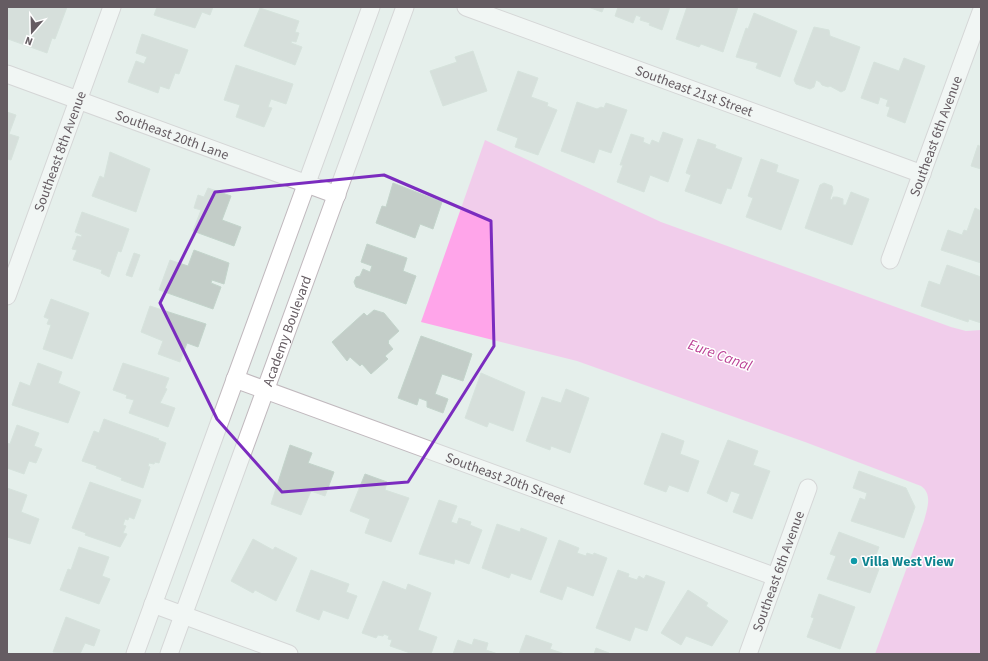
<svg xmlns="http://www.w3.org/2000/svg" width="988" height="661" font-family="'Source Sans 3',sans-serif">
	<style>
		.water { fill: #ffa5ea }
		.building { fill: #c3cdc8; stroke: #c3d4cb }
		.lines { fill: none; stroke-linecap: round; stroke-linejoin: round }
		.minor-casing { stroke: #c1b9be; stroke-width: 19 }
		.minor { stroke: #fff; stroke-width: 17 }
		.marked { fill: none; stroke: #7b2cbf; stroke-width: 3; stroke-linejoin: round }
		.culture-dot { fill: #0f9aa8; stroke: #fff; stroke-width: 1.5 }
		.labels { text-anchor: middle; stroke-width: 3; stroke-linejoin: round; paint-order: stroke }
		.street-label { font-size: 14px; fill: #655c62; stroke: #fff }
		.culture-label { font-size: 14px; font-weight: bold; fill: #0d838f; stroke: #fff; text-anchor: start }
		.water-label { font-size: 15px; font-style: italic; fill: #bc4296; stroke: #fff }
	</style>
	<rect width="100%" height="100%" fill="#e5efeb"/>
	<path class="water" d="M 485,140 L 661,222 L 951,327 L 966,331 L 981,330 L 981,654 L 875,654 L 924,521 C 927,509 933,494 921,486 L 805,442 L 577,361 L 421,322 Z"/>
	<g class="building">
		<path d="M 7,7 L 67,7 L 55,39 L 52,38 L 47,53 L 8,39 Z"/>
		<path d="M 157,7 L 213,7 L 210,15 L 202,12 L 195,28 L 154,15 Z"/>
		<path d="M 588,7 L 604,7 L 602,12 Z"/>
		<path d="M 618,7 L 670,7 L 662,30 L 649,25 L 650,23 L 640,20 L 641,17 L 636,15 L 633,23 L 615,16 Z"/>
		<path d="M 687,7 L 738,7 L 723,52 L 701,44 L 699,47 L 676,39 Z"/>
		<path d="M 260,8 L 299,21 L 295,32 L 299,33 L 296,42 L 292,41 L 291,43 L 302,47 L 295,65 L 244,46 Z"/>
		<path d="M 754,13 L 797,31 L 780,77 L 756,68 L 758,63 L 736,57 L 746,28 L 748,29 Z"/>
		<path d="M 814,27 L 829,30 L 830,36 L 860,47 L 845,90 L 841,92 L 830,86 L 828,87 L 822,85 L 820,82 L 816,80 L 814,87 L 810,89 L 796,84 L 794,80 Z"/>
		<path d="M 142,34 L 188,50 L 179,74 L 175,73 L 169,89 L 160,86 L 158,93 L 128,82 L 136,61 L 144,64 L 147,57 L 136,53 Z"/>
		<path d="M 473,51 L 487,91 L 443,106 L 430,71 L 457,62 L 455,57 Z"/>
		<path d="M 904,58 L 925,66 L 905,123 L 887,116 L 890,107 L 886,106 L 888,100 L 880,97 L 878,104 L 861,98 L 874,62 L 899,71 Z"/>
		<path d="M 236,65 L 293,84 L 286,104 L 271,99 L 268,107 L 272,108 L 264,127 L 236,117 L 240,105 L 224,100 Z"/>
		<path d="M 518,71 L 538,78 L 531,97 L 548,103 L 547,106 L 557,110 L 538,155 L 515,147 L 518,138 L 497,130 Z"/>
		<path d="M 577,102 L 597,109 L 601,107 L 604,108 L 606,103 L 627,110 L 611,153 L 599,149 L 594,163 L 561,151 Z"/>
		<path d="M 7,112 L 16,115 L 9,134 L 19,137 L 11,160 L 7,159 Z"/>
		<path d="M 663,132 L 683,139 L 668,182 L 650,175 L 644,192 L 617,182 L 623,165 L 620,165 L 631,134 L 644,138 L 643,142 L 650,145 L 652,140 L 659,143 Z"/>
		<path d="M 698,139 L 716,145 L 715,148 L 720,150 L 742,158 L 731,189 L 727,188 L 721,204 L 685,191 L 691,175 L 686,173 Z"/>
		<path d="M 978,145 L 981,147 L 981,169 L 971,166 Z"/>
		<path d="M 110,152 L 150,169 L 136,212 L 92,196 L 100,176 L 104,178 Z"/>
		<path d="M 761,159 L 778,165 L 776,172 L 799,180 L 781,230 L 746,217 L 753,198 L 748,196 Z"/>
		<path d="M 393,183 L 442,202 L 433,229 L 420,224 L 415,238 L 376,223 L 382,206 L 386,207 Z"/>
		<path d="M 824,183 L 832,186 L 833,190 L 830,199 L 832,200 L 833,197 L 837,197 L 843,199 L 843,205 L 846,205 L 851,192 L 869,199 L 852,245 L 805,228 L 820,185 Z"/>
		<path d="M 208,188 L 231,196 L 222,220 L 241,227 L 234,246 L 193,231 L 201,210 L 194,208 L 198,195 L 204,197 Z"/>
		<path d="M 975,208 L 981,211 L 981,263 L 941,250 L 948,230 L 962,235 L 964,230 L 967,231 Z"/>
		<path d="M 82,212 L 129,229 L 121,252 L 118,251 L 109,277 L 101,273 L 102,270 L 73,260 L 77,250 L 72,249 L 77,236 L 81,237 L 82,235 L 75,232 Z"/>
		<path d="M 367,244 L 407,258 L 403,271 L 416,276 L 406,304 L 356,287 L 354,282 L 356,277 L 360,276 L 363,269 L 370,272 L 372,266 L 361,262 Z"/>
		<path d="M 194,250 L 229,263 L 224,284 L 212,280 L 211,283 L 221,287 L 213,309 L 159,290 L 170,260 L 188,266 Z"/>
		<path d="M 134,253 L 140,255 L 132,277 L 126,275 Z"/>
		<path d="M 947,265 L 981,277 L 981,323 L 969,319 L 968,322 L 921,306 L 929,281 L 940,285 Z"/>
		<path d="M 51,299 L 89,313 L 72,359 L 43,349 L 51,325 L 47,324 L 49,319 L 44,317 Z"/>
		<path d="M 150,306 L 206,324 L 198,347 L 187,343 L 180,362 L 158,354 L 163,341 L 141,332 Z"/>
		<path d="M 374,310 L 384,313 L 399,331 L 388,341 L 389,342 L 388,343 L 393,349 L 385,356 L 388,359 L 371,374 L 362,364 L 360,366 L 350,357 L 347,361 L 332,342 L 364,313 L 367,316 Z"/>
		<path d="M 421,336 L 472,354 L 463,381 L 442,374 L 435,394 L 448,399 L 443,413 L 427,407 L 427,401 L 419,398 L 417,405 L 398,398 Z"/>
		<path d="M 38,363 L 62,372 L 58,383 L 80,392 L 68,423 L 12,405 L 20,382 L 30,386 Z"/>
		<path d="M 123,363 L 169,378 L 165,388 L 167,389 L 160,403 L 175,408 L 168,427 L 129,413 L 134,400 L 126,398 L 127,395 L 113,390 Z"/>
		<path d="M 481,373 L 525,392 L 513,431 L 489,422 L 487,427 L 465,418 Z"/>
		<path d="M 566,389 L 589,398 L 570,453 L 551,446 L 550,450 L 526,441 L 542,397 L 561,403 Z"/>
		<path d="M 104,419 L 159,439 L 158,440 L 166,443 L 159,463 L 155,462 L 154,464 L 149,463 L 148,466 L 150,467 L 143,488 L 121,480 L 122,478 L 96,468 L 97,466 L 82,461 L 94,431 L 99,433 Z"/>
		<path d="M 17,425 L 39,433 L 34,446 L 42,449 L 36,463 L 29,461 L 24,474 L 7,468 L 7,443 L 10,444 Z"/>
		<path d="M 662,433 L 684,441 L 680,454 L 699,461 L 688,492 L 669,485 L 666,492 L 644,484 Z"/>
		<path d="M 728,440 L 758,451 L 753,465 L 770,471 L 752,519 L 733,512 L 740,494 L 731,491 L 727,502 L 707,493 Z"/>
		<path d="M 290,445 L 312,453 L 308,463 L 334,472 L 325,496 L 311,491 L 301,515 L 271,504 Z"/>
		<path d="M 859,471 L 906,488 L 915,507 L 904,538 L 851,521 L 860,498 L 865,500 L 867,493 L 853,488 Z"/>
		<path d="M 365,474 L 387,482 L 385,490 L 409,498 L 391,542 L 365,533 L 370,519 L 350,511 Z"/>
		<path d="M 90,482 L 141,500 L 134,519 L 129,517 L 128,520 L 125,519 L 123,525 L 126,526 L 123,533 L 127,534 L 120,547 L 85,535 L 86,533 L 72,528 Z"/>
		<path d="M 7,488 L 27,495 L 21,512 L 39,519 L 30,544 L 7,537 Z"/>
		<path d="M 439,500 L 457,506 L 451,522 L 457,524 L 459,518 L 471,522 L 470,525 L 482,530 L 469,564 L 455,559 L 454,564 L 419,554 Z"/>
		<path d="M 497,524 L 520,532 L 521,528 L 547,538 L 531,580 L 511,573 L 509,578 L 482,568 Z"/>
		<path d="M 839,532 L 879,547 L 872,566 L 879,569 L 870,593 L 827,579 L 836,556 L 830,554 Z"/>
		<path d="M 253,539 L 273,550 L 275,547 L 297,558 L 276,601 L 255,590 L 253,593 L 231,581 Z"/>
		<path d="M 559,540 L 579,548 L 577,553 L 586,556 L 587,553 L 593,555 L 594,553 L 607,558 L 593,596 L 567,586 L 562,600 L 540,592 Z"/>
		<path d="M 79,547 L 109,557 L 102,576 L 110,579 L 99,604 L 60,590 L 68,569 L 71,570 Z"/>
		<path d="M 311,570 L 349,584 L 346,592 L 357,596 L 348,619 L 323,610 L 319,620 L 296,611 Z"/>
		<path d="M 618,570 L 629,574 L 628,577 L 637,580 L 639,576 L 644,579 L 646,575 L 665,582 L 647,631 L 635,627 L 630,641 L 596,628 Z"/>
		<path d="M 383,581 L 406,590 L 408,584 L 431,593 L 418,630 L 437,637 L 431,654 L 413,654 L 390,646 L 392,640 L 388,639 L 389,636 L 384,634 L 383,636 L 378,635 L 376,638 L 362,633 Z"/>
		<path d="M 688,590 L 708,603 L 706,606 L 728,621 L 712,646 L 686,636 L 681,645 L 661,633 Z"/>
		<path d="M 819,594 L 855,607 L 840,649 L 807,637 L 814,618 L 811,617 Z"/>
		<path d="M 66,617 L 100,630 L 94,646 L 85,643 L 80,654 L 53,652 Z"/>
		<path d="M 526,635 L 552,644 L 550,649 L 565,654 L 519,654 Z"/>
		<path d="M 474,639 L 488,643 L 486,650 L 498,654 L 453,654 L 458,640 L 472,645 Z"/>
		<path d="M 596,648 L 609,653 L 608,654 L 594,654 Z"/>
	</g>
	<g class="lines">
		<defs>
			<g id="minor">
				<path id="s1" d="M 466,7 L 922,174"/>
				<path id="s2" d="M 7,74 L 337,195"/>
				<path id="s3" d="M 890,260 L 981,12"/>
				<path id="s4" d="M 7,296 L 112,7"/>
				<path id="s5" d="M 235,379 L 776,577"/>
				<path d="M 153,604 L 289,654"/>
				<path d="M 135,654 L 371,7"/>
				<path id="s6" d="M 169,654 L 405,7"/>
				<path id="s7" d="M 748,654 L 808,488"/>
			</g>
		</defs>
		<use href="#minor" class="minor-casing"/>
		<use href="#minor" class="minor"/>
	</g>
	<path d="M0 0H988V661H0ZM 384,175 L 491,221 L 494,346 L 408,482 L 282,492 L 217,419 L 160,303 L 215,192 Z" fill="#e5efeb" fill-opacity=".55" fill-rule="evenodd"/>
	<path class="marked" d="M 384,175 L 491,221 L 494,346 L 408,482 L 282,492 L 217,419 L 160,303 L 215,192 Z"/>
	<circle class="culture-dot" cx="854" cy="561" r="4"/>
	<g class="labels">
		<g class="street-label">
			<text dy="5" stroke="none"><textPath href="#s1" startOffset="243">Southeast 21st Street</textPath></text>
			<text dy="5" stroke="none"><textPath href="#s2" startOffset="176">Southeast 20th Lane</textPath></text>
			<text dy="5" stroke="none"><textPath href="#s3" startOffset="132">Southeast 6th Avenue</textPath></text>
			<text dy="5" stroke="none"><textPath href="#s4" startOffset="154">Southeast 8th Avenue</textPath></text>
			<text dy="5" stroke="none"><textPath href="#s6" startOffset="344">Academy Boulevard</textPath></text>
			<text dy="5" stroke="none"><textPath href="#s5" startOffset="288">Southeast 20th Street</textPath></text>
			<text dy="5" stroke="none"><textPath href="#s7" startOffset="88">Southeast 6th Avenue</textPath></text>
		</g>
		<g class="culture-label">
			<text x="862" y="566">Villa West View</text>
		</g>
		<g class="water-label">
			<text transform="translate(720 355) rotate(20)" y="5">Eure Canal</text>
		</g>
	</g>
	<rect width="988" height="661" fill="none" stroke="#655c62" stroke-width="16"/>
	<g transform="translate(32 32) rotate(200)" stroke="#ffffff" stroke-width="3" paint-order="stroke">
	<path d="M0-3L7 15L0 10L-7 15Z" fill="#655c62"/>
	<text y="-6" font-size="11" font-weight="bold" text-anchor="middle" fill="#655c62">N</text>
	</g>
</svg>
